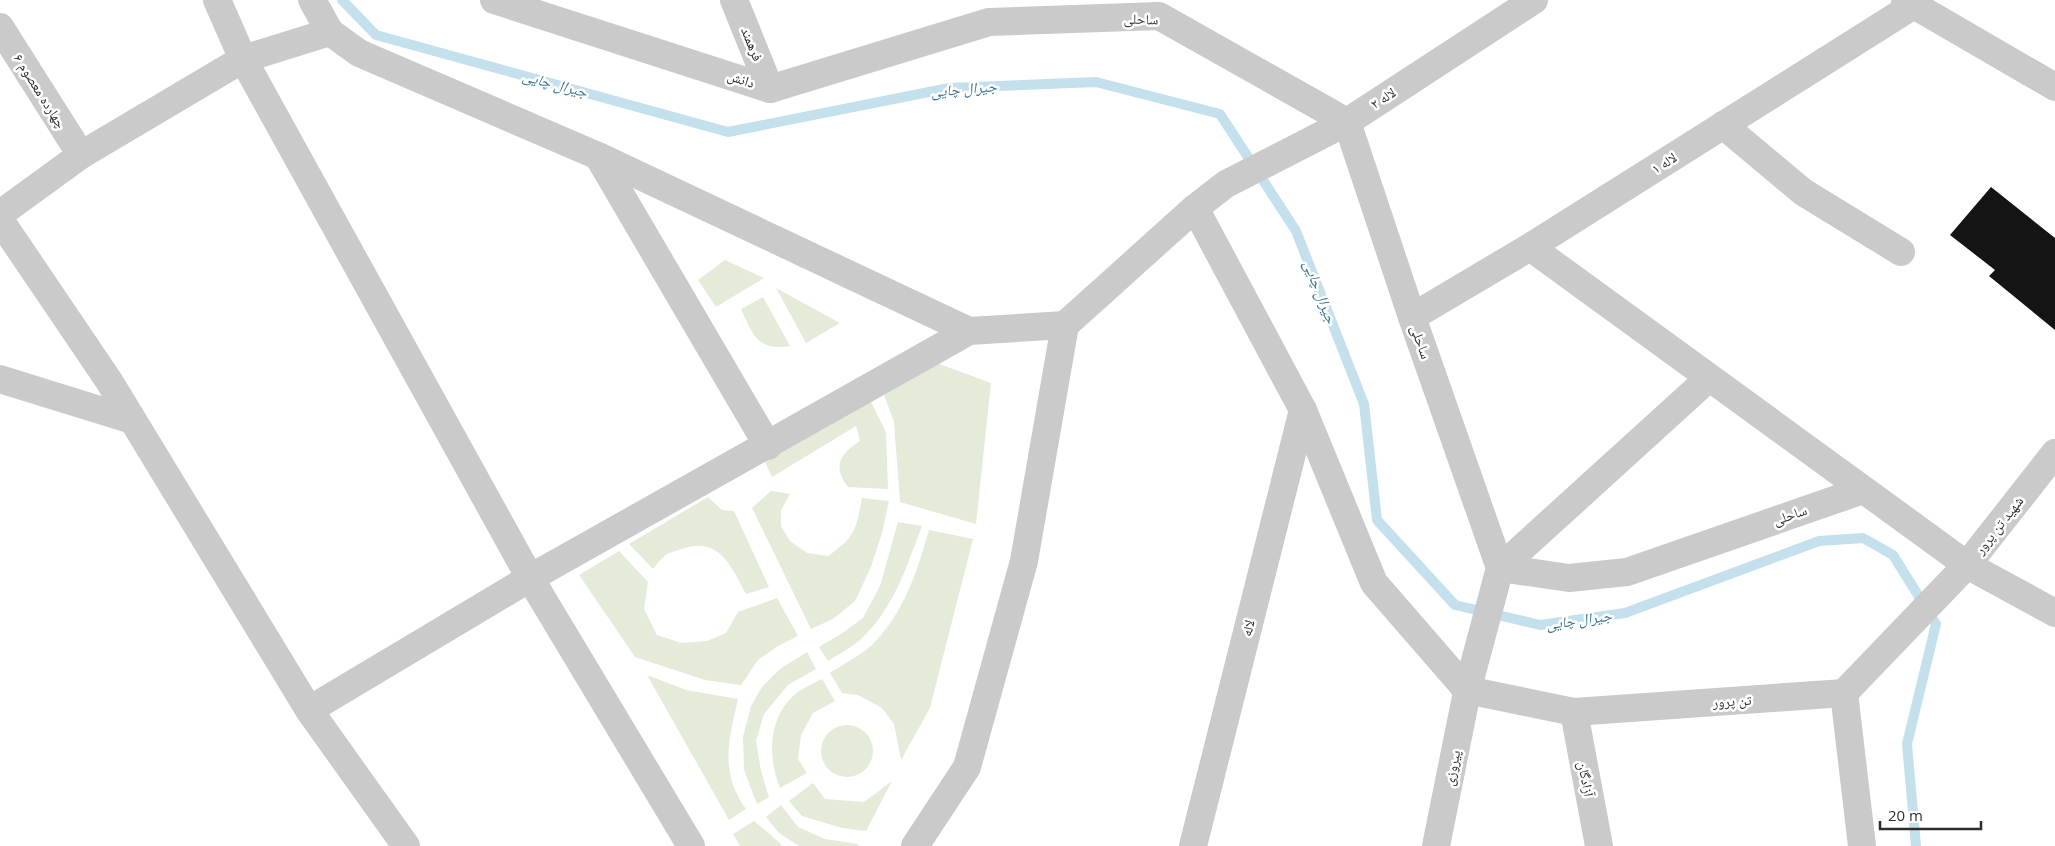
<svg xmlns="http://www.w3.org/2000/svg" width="2055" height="846" font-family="'Open Sans','Noto Naskh Arabic',sans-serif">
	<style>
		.green { fill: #e4ebd9 }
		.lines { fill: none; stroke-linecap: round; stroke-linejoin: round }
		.stream { stroke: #c4e0ed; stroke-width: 10 }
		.building { fill: #141414 }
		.street { stroke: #cacaca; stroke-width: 28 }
		.labels { text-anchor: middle; stroke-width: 5; stroke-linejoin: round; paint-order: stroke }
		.street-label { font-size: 14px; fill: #2d2d2d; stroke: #fff }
		.water-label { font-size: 15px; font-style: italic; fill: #377692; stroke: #fff }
	</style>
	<rect width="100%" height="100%" fill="#fff"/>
	<g class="green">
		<path d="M 725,260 L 764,278 L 716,307 L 698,280 Z"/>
		<path d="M 776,288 L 840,323 L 806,343 Z"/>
		<path d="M 763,297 L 790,346 C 757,351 753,335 741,309 Z"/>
		<path d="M 937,363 L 991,383 L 976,524 L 900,502 L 894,422 L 884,395 Z"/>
		<path d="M 870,400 L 886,432 L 888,489 L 848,487 C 832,466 840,454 860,441 L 856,426 L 772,477 L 764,460 Z"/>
		<path d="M 771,491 L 790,494 L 781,510 L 781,526 L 790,541 L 807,553 L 828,556 C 855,537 856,530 862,498 L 889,501 L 882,533 L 871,567 L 855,601 L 833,619 L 811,629 L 752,508 Z"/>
		<path d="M 708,497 L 722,510 L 734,511 L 769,587 L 746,594 C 732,568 720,537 685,548 C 665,554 666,553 653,569 L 629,544 Z"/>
		<path d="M 898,522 L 922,526 C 906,567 894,609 860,640 C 851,648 838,654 828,661 L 819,647 L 841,634 L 863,618 L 880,586 Z"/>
		<path d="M 929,530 L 973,539 L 930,708 L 901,760 L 894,724 L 882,708 L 858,695 L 842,693 L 830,673 C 843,664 860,656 872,645 C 904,613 917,572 929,530 Z"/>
		<path d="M 619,551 L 648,582 L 644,609 L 657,635 L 681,643 L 707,641 L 726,633 L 738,612 L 777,598 L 798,636 L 778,646 L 758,660 L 741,685 L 705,680 L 635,657 L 579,575 Z"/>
		<path d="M 807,652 L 816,669 L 788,685 L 764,714 L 756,741 L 761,771 L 769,797 L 757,804 L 744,770 L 743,737 L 751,706 L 762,687 L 780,669 Z"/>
		<path d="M 647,675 L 686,690 L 738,699 C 729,739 719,772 746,809 L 729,820 Z"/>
		<path d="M 822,679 L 835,701 L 813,713 L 801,735 L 798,759 L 807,773 L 780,788 C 767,756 768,715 798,692 C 805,687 814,683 822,679 Z"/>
		<circle cx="847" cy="751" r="26"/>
		<path d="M 892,781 L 866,831 L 842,828 L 802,816 L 789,801 L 813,783 L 825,799 L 864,802 Z"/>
		<path d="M 781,805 L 798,827 L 825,839 L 859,844 L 857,846 L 799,846 L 779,833 L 766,817 Z"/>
		<path d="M 754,821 L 780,843 L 782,846 L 740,846 L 733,834 Z"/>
	</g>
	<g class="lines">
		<path class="stream" d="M 342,0 L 376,35 L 728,132 L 949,88 L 1096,82 L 1220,114 L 1296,231 L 1364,404 L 1377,520 L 1455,605 L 1540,625 L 1625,613 L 1819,541 L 1863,538 L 1893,555 L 1936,624 L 1907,744 L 1916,846"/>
	</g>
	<path class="building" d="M 1991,187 L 2055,238 L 2055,330 L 1989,276 L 1995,270 L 1950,235 Z"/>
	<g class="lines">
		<g class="street">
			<path d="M 217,0 L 243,59 L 530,578 L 691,846"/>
			<path d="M 312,0 L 330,32"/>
			<path d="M 494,0 L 770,89 L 989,22 L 1159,16 L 1347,122 L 1412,317 L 1500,568 L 1569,578 L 1627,572 L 1863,490"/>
			<path d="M 734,0 L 770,89"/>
			<path d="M 1905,0 L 2055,87"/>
			<path d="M 0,27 L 81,155"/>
			<path d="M 1723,125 L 1803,192 L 1901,252"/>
			<path d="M 598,156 L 768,446"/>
			<path d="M 1195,208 L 1303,410 L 1374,583 L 1467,690"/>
			<path d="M 0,214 L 81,155 L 243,59 L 330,32 L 359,53 L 598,156 L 969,331"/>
			<path d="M 0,220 L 109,381 L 309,710 L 530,578 L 969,331 L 1065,325 L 1024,561 L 967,767 L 915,846"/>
			<path d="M 1530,247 L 1967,565 L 1844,693"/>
			<path d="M 1412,317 L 1530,247 L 1914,5"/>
			<path d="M 1065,325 L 1195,208 L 1226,184 L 1347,122 L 1534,0"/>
			<path d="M 0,379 L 132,420"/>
			<path d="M 2055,453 L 1967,565 L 2055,613"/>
			<path d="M 1467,690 L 1574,712 L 1844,693 L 1862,846"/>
			<path d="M 309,710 L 406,846"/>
			<path d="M 1574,712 L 1599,846"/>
			<path d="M 1193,846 L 1303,410"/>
			<path d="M 1436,846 L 1468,687 L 1500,568 L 1709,378"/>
		</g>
	</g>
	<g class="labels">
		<g class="street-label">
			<text transform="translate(1141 19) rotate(2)" y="5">ساحلی</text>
			<text transform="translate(752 44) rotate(68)" y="5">فرهمند</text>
			<text transform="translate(741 79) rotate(18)" y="5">دانش</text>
			<text transform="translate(40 91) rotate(58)" y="5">چهارده معصوم ۶</text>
			<text transform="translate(1383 98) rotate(-33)" y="5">لاله ۲</text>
			<text transform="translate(1664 163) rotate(-32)" y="5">لاله ۱</text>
			<text transform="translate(1421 342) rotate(71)" y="5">ساحلی</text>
			<text transform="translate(1790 515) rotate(-19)" y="5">ساحلی</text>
			<text transform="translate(1999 525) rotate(-52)" y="5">شهید تن پرور</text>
			<text transform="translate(1248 628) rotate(-76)" y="5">لاله</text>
			<text transform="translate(1732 701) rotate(-4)" y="5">تن پرور</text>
			<text transform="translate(1452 768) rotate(-79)" y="5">پیروزی</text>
			<text transform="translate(1586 779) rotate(79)" y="5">آزادگان</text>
		</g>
		<g class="water-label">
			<text transform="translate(555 84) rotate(15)" y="5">جیرال چایی</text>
			<text transform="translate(964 89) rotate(-5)" y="5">جیرال چایی</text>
			<text transform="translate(1320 292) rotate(69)" y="5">جیرال چایی</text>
			<text transform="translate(1579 620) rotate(-8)" y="5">جیرال چایی</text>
		</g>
	</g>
	<path d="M1880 821v8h101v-8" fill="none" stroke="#2d2d2d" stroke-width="2.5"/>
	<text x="1888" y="821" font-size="15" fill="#2d2d2d" stroke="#ffffff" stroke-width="4" paint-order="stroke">20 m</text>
</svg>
